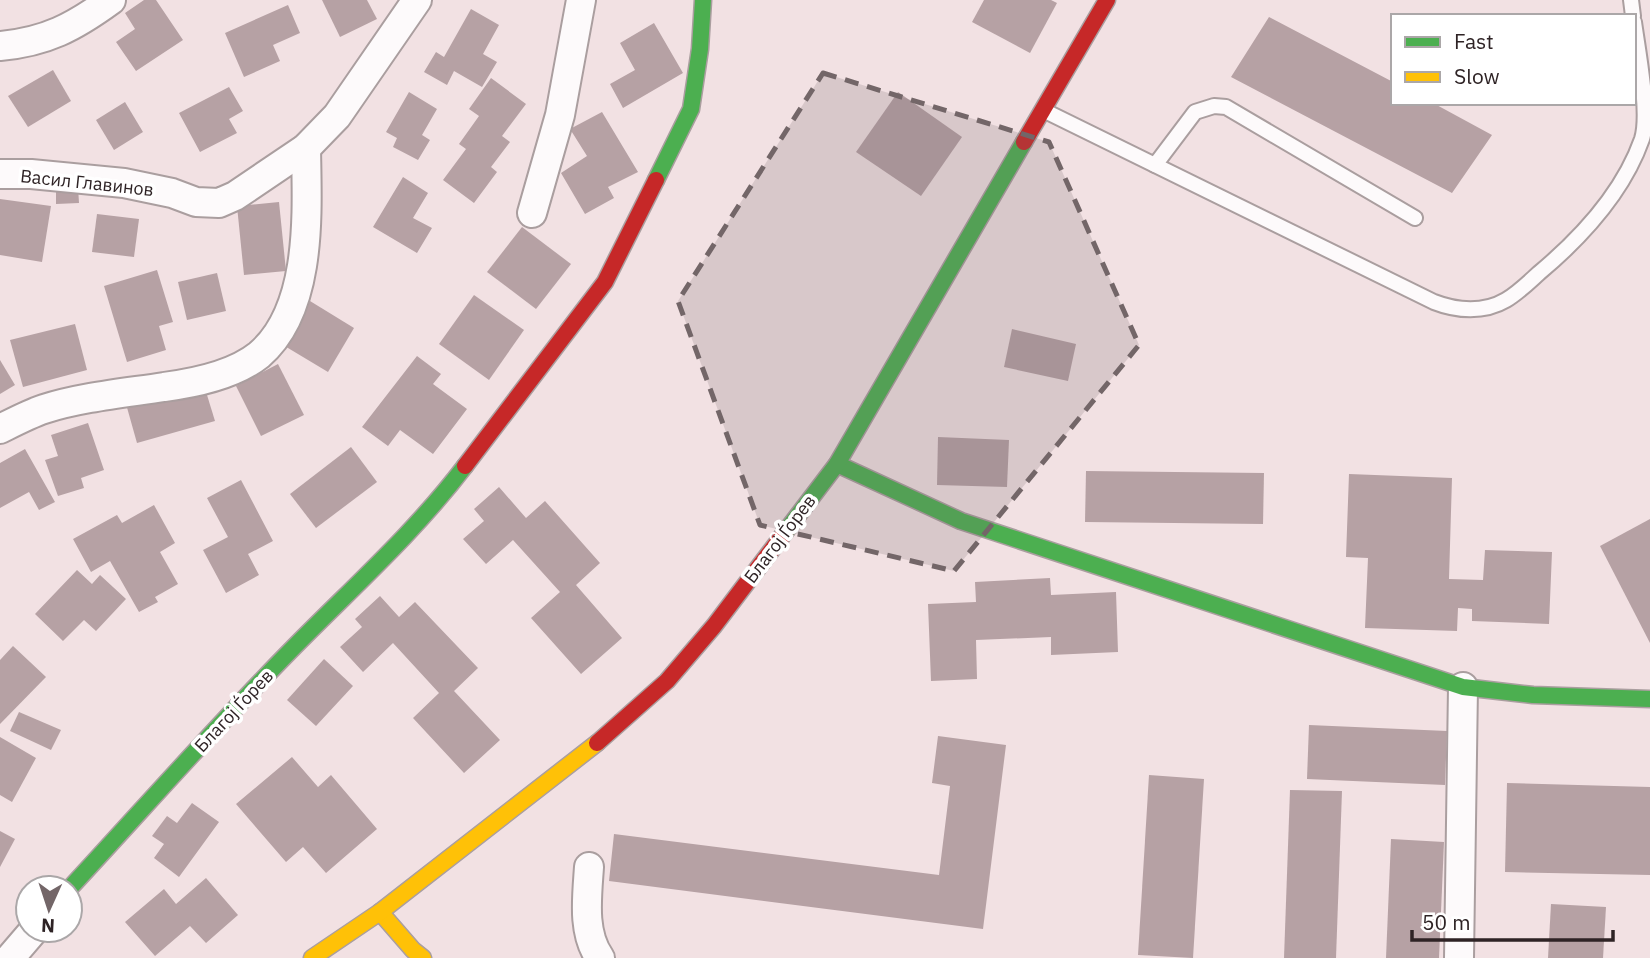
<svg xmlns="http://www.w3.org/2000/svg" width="1650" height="958" font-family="'IBM Plex Sans',sans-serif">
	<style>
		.building { fill: #b6a1a4 }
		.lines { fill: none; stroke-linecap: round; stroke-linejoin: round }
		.lane-casing { stroke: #aa9e9f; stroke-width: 18 }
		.street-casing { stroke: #aa9e9f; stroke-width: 32 }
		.fast-casing { stroke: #aa9e9f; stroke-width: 19 }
		.slow-casing { stroke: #aa9e9f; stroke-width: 19 }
		.jam-casing { stroke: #aa9e9f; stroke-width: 19 }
		.lane { stroke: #fdfafb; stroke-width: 14 }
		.street { stroke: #fdfafb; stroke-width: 28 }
		.fast { stroke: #4caf50; stroke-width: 16 }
		.slow { stroke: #ffc107; stroke-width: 16 }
		.jam { stroke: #c62828; stroke-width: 16 }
		.marked { fill: #736668; fill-opacity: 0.2; stroke: #736668; stroke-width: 5; stroke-dasharray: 14 9; stroke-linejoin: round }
		.labels { text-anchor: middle; stroke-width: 7; stroke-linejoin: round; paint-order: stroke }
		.street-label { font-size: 18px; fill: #2e2325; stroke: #fff }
	</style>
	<rect width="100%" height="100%" fill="#f2e1e3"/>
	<g class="building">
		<path d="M 144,0 L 156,0 L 183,40 L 136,71 L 116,42 L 135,29 L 125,13 Z"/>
		<path d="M 322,0 L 367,0 L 377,19 L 340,37 Z"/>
		<path d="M 984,0 L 1051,0 L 1057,3 L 1030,53 L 972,22 Z"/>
		<path d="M 288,5 L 300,33 L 273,45 L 280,61 L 244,77 L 225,33 Z"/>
		<path d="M 471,9 L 499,25 L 483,54 L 497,62 L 482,87 L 454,71 L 447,85 L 424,72 L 436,52 L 444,57 Z"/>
		<path d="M 1269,17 L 1393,82 L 1393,103 L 1433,103 L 1492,135 L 1452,193 L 1231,77 Z"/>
		<path d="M 654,23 L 683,73 L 623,108 L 610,84 L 635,70 L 620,43 Z"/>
		<path d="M 53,70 L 71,101 L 28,127 L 8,96 Z"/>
		<path d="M 491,78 L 526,104 L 502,136 L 510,142 L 491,167 L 497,172 L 474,203 L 443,180 L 466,149 L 459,144 L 479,116 L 469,109 Z"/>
		<path d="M 229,87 L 243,111 L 229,119 L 237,133 L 200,152 L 179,113 Z"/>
		<path d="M 409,92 L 437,109 L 422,135 L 430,140 L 418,160 L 393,147 L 397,138 L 386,132 Z"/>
		<path d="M 898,92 L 962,137 L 921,196 L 856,152 Z"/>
		<path d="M 125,102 L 143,132 L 114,150 L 96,120 Z"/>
		<path d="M 602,112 L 638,172 L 608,187 L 614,198 L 585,214 L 561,173 L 587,156 L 570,129 Z"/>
		<path d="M 403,177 L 428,193 L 413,218 L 432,228 L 417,253 L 373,227 Z"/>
		<path d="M 78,187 L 79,203 L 56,204 L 56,188 Z"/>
		<path d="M 0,199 L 51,206 L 42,262 L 0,255 Z"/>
		<path d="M 279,202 L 286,271 L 244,275 L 237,206 Z"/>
		<path d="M 97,214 L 139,219 L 134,257 L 92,252 Z"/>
		<path d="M 522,227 L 571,264 L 536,309 L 487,272 Z"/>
		<path d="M 157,270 L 173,322 L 159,326 L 166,350 L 127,362 L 104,286 Z"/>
		<path d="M 217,273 L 226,311 L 187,320 L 178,282 Z"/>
		<path d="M 474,295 L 524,330 L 489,380 L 439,344 Z"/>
		<path d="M 310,301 L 354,328 L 328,372 L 283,345 Z"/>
		<path d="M 75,324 L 87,370 L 23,387 L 10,340 Z"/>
		<path d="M 1012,329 L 1076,344 L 1068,381 L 1004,367 Z"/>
		<path d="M 417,356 L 441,374 L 433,384 L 467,409 L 433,454 L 400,430 L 388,446 L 362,427 Z"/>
		<path d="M 0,360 L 15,385 L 0,394 Z"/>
		<path d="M 278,364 L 304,415 L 261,436 L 236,386 Z"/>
		<path d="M 203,382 L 215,421 L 137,443 L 126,404 Z"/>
		<path d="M 88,423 L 104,470 L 81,478 L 84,488 L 58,496 L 45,460 L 58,456 L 51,435 Z"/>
		<path d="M 938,437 L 1009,440 L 1007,487 L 937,485 Z"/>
		<path d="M 351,447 L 377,482 L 316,528 L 290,494 Z"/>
		<path d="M 25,449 L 55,502 L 39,510 L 29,492 L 0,508 L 0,463 Z"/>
		<path d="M 1086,471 L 1264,473 L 1263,524 L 1085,522 Z"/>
		<path d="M 1349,474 L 1452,478 L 1449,579 L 1483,580 L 1485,550 L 1552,552 L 1549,624 L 1472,621 L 1472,609 L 1458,608 L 1457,631 L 1365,628 L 1368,558 L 1346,557 Z"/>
		<path d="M 241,480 L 273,541 L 248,554 L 259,575 L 226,593 L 203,550 L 228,537 L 207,498 Z"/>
		<path d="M 499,487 L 526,518 L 545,501 L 600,563 L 576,585 L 622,638 L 581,674 L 531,618 L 560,592 L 513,540 L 486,564 L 463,539 L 484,521 L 474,509 Z"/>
		<path d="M 154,505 L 175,543 L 160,552 L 178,584 L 155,597 L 158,602 L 139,612 L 110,561 L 91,572 L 73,539 L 117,515 L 122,523 Z"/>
		<path d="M 1650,519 L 1650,643 L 1600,546 Z"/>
		<path d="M 77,570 L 92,584 L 100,575 L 126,599 L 96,631 L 84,620 L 63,641 L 35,614 Z"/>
		<path d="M 1050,578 L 1051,595 L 1116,592 L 1118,652 L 1051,655 L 1051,637 L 976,640 L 977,679 L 931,681 L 928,604 L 976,602 L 975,582 Z"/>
		<path d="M 380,596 L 399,617 L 415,602 L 478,668 L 454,691 L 500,740 L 464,773 L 413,718 L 439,693 L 393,643 L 363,672 L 340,647 L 362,627 L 355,619 Z"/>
		<path d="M 13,646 L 46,677 L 0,724 L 0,660 Z"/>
		<path d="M 324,659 L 353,686 L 316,726 L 287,700 Z"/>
		<path d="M 19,712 L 61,730 L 51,750 L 10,731 Z"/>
		<path d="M 1309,725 L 1447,731 L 1445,785 L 1307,779 Z"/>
		<path d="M 938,736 L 1006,745 L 983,929 L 609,881 L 614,834 L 939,875 L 950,786 L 932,783 Z"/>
		<path d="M 0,737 L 36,758 L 12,802 L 0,795 Z"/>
		<path d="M 292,757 L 318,787 L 331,775 L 377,829 L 326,873 L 303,847 L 286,862 L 236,804 Z"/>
		<path d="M 1149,775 L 1204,779 L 1193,958 L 1138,955 Z"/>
		<path d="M 1507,783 L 1650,787 L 1650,875 L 1505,872 Z"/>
		<path d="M 1290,790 L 1342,791 L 1336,958 L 1284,958 Z"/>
		<path d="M 192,803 L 219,822 L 179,877 L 154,858 L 164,844 L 152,836 L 167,816 L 177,823 Z"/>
		<path d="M 0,831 L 15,839 L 0,867 Z"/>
		<path d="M 1391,839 L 1444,842 L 1439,958 L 1386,958 Z"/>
		<path d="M 206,878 L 238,915 L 206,943 L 190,926 L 155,956 L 125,922 L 164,889 L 176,904 Z"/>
		<path d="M 1551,904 L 1606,907 L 1603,958 L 1548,958 Z"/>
	</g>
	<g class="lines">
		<defs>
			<g id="lane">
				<path d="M 1631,0 L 1633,16"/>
				<path d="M 1043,110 L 1434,302 C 1457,311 1484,313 1506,300 C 1518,293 1529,282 1539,273 C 1582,237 1623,193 1642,139 C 1650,113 1638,51 1634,22"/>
				<path d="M 1155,165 L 1195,112 L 1214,106 L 1226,107 L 1415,218"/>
			</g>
			<g id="street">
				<path d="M 0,46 C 46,42 74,27 111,0"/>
				<path d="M 0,174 L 31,174 L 124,183 L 172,193 L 196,202 L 219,203 L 235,196 L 306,148 L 337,116 L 417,0"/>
				<path d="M 532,213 L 560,115 L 581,0"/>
				<path d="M 0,429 C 14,422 29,414 44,409 C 82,397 125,393 164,387 C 195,383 234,375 259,355 C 313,309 307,212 306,148"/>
				<path d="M 589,867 C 587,897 582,933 600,958"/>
				<path d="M 10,958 L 34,930"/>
				<path d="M 1459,958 L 1463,687"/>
			</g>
			<g id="fast">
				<path d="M 656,180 L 691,109 L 700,49 L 703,0"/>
				<path d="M 837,464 L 961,521 L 1463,687 L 1533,695 L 1650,699"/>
				<path d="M 786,531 L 837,464 L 1024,142"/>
				<path d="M 70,888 C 144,808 217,725 294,647 C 352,588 414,533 465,466"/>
			</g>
			<g id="slow">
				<path d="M 380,912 L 413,950 L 423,958"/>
				<path d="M 312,958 L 380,912 L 597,743"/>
			</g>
			<g id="jam">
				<path d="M 1024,142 L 1107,0"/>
				<path d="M 465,466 L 605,282 L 656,180"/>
				<path d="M 597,743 L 667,681 L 714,626 L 786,531"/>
			</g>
		</defs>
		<use href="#lane" class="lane-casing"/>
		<use href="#street" class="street-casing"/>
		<use href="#fast" class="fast-casing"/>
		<use href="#slow" class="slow-casing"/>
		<use href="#jam" class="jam-casing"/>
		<use href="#lane" class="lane"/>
		<use href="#street" class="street"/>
		<use href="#fast" class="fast"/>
		<use href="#slow" class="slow"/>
		<use href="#jam" class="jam"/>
	</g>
	<path class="marked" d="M 823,73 L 1049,142 L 1139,345 L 954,571 L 760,525 L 678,301 Z"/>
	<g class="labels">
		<g class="street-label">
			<text transform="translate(87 183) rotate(6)" y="6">Васил Главинов</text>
			<text transform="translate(780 539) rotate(-53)" y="6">Благој Ѓорев</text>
			<text transform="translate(234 711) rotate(-47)" y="6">Благој Ѓорев</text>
		</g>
	</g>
	<rect x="1391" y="14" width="245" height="91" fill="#ffffff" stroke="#aba7a8" stroke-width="2"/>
	<rect x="1405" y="37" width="35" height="10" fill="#4caf50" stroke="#aba7a8" stroke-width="2"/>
	<text x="1454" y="49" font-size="21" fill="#2e2325">Fast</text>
	<rect x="1405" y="72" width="35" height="10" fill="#ffc107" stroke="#aba7a8" stroke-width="2"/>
	<text x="1454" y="84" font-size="21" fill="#2e2325">Slow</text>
	<g transform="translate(49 909) rotate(183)"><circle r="33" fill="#ffffff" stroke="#aba7a8" stroke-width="2"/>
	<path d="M0-5L12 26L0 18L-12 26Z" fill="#736668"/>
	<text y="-10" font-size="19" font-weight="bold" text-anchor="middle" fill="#2e2325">N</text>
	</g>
	<path d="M1412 930v10h201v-10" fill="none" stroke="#2e2325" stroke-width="3.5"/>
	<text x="1422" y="930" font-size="21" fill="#2e2325" stroke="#ffffff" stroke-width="5" paint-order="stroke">50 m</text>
</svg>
